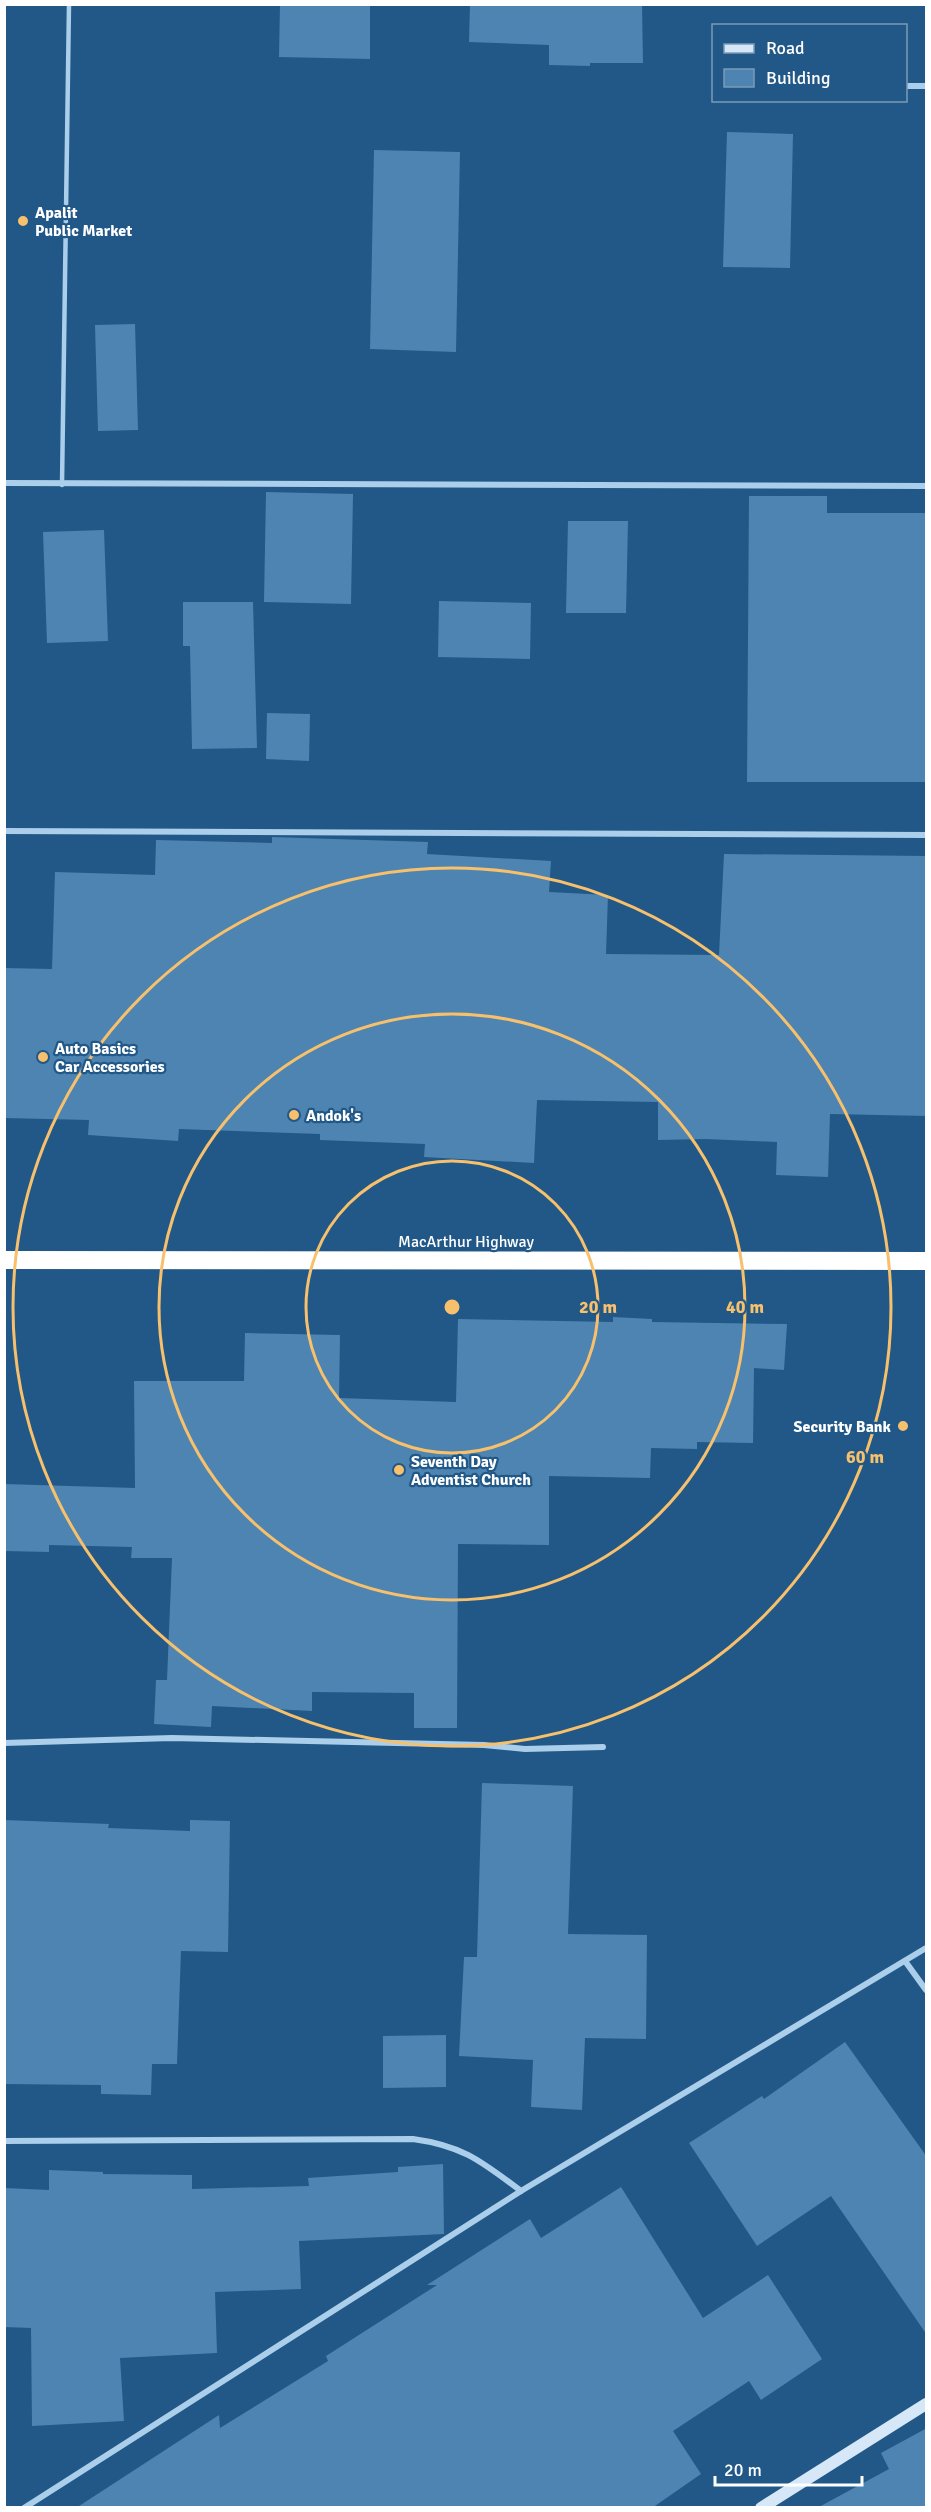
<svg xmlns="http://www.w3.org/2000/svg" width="931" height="2512" font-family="Signika,sans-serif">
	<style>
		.building { fill: #4d84b1 }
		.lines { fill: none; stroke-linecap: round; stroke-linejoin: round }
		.lane { stroke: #abceea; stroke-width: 4.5 }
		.street { stroke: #abceea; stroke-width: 6 }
		.secondary { stroke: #d6e8f8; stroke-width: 12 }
		.highway { stroke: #fff; stroke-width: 18 }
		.ring { fill: none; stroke: #f7c06c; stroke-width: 3 }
		.poi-dot { fill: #f7c06c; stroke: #215887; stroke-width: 2 }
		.labels { text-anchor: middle; stroke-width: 4.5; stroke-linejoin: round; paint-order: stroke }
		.poi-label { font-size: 16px; font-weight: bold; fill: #fff; stroke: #215887; text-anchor: start }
		.street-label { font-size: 16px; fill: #fff; stroke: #215887 }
		.centre { fill: #f7c06c; stroke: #215887; stroke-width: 3 }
		.ring-label { font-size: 18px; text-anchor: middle; font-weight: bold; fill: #f7c06c; stroke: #215887; stroke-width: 4.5; stroke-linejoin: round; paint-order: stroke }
	</style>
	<rect width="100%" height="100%" fill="#215887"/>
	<g class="building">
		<path d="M 280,4 L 370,4 L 370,59 L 279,57 Z"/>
		<path d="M 470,4 L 642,4 L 643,63 L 590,63 L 590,66 L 549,65 L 549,45 L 469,42 Z"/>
		<path d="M 727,132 L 793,134 L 790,268 L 723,267 Z"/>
		<path d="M 374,150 L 460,152 L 456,352 L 370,349 Z"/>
		<path d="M 135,324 L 138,430 L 98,431 L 95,325 Z"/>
		<path d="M 266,492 L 353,494 L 351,604 L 264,602 Z"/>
		<path d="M 749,496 L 827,496 L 827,513 L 927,513 L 927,782 L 747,782 Z"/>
		<path d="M 568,521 L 628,521 L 626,613 L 566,613 Z"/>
		<path d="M 104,530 L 108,641 L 47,643 L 43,532 Z"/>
		<path d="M 439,601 L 531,603 L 530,659 L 438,657 Z"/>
		<path d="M 183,602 L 253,602 L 257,748 L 192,749 L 190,646 L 183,646 Z"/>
		<path d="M 267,713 L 310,714 L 309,761 L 266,759 Z"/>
		<path d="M 272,837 L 428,842 L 427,854 L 551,861 L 549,892 L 608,895 L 606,954 L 719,955 L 724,854 L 927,856 L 927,1116 L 830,1114 L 828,1177 L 776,1175 L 777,1142 L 706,1139 L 658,1140 L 658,1102 L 537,1100 L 534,1163 L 424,1157 L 425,1144 L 320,1140 L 320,1134 L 179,1129 L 178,1141 L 88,1135 L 89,1120 L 4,1118 L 4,968 L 52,969 L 55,872 L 155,875 L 156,840 L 272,843 Z"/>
		<path d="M 613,1317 L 652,1319 L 652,1322 L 787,1324 L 784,1370 L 754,1368 L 753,1443 L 697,1442 L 697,1449 L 651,1448 L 650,1478 L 549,1476 L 549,1545 L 458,1544 L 457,1728 L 414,1728 L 414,1693 L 312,1692 L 312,1711 L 212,1706 L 211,1727 L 154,1724 L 156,1680 L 167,1680 L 172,1558 L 131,1558 L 132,1547 L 49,1545 L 49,1552 L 4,1551 L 4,1484 L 135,1488 L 134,1381 L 244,1381 L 245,1333 L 340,1335 L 339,1398 L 456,1402 L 458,1319 L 613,1322 Z"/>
		<path d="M 482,1783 L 573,1786 L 568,1934 L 647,1935 L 646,2039 L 585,2038 L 582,2110 L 531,2107 L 533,2060 L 459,2056 L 464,1957 L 477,1957 Z"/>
		<path d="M 4,1820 L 109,1824 L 108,1828 L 190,1831 L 190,1820 L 230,1821 L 228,1952 L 181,1951 L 177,2064 L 152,2064 L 151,2095 L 101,2094 L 101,2085 L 4,2084 Z"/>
		<path d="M 446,2035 L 446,2087 L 383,2088 L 383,2036 Z"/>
		<path d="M 845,2042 L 927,2157 L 927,2335 L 831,2196 L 757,2246 L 689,2143 L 762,2096 L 764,2099 Z"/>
		<path d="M 443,2164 L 444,2234 L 299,2241 L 301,2289 L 215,2292 L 217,2353 L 120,2358 L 124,2421 L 32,2426 L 31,2328 L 4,2327 L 4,2188 L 49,2190 L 49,2170 L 103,2172 L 103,2174 L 192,2175 L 192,2189 L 309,2186 L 308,2178 L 398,2172 L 398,2167 Z"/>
		<path d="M 621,2187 L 703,2318 L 768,2275 L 822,2359 L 761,2400 L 749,2381 L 673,2431 L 701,2474 L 652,2508 L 76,2508 L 219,2415 L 220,2428 L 328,2361 L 326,2356 L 437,2285 L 427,2285 L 530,2219 L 541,2238 Z"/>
		<path d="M 927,2428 L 927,2508 L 817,2508 L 889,2469 L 881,2453 Z"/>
	</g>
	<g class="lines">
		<path class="lane" d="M 62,485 L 69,4"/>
		<g class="street">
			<path d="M 906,86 L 926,86"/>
			<path d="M 4,483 L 926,486"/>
			<path d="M 4,831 L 926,835"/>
			<path d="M 4,1743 L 172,1738 L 484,1745 L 525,1749 L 603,1747"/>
			<path d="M 905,1961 L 926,1990"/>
			<path d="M 4,2141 L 413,2139 C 464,2146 482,2162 521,2191"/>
			<path d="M 24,2508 L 521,2191 L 926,1948"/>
		</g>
		<path class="secondary" d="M 761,2508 L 926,2404"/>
		<path class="highway" d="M 4,1260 L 926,1261"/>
	</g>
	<g class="ring">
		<circle cx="452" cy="1307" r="146"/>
		<circle cx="452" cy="1307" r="293"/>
		<circle cx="452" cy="1307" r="439"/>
	</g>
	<g class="poi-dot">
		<circle cx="23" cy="221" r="6"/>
		<circle cx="43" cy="1057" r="6"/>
		<circle cx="294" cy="1115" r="6"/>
		<circle cx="903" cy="1426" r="6"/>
		<circle cx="399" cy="1470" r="6"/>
	</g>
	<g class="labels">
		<g class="poi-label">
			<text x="35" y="218">Apalit<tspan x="35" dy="18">Public Market</tspan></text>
			<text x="55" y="1054">Auto Basics<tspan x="55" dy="18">Car Accessories</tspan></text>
			<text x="306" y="1121">Andok's</text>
			<text x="891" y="1432" text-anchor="end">Security Bank</text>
			<text x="411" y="1467">Seventh Day<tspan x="411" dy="18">Adventist Church</tspan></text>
		</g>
		<g class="street-label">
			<text x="466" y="1247">MacArthur Highway</text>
		</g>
	</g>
	<circle cx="452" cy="1307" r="9" class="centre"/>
	<g class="ring-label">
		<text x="598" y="1313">20 m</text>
		<text x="745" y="1313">40 m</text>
		<text x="865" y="1463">60 m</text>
	</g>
	<rect width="931" height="2512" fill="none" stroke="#ffffff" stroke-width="12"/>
	<rect x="712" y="24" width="195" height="78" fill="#215887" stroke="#7a9bb7" stroke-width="1.5"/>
	<rect x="724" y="44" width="30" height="9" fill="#d6e8f8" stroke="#7a9bb7" stroke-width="1.5"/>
	<text x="766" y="54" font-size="18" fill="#ffffff">Road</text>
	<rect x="724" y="69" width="30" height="18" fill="#4d84b1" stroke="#7a9bb7" stroke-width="1.5"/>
	<text x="766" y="84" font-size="18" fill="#ffffff">Building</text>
	<path d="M715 2476v9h147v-9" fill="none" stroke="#ffffff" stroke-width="3"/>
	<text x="724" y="2476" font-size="18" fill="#ffffff" stroke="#215887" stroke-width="4.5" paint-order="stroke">20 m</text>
</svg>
